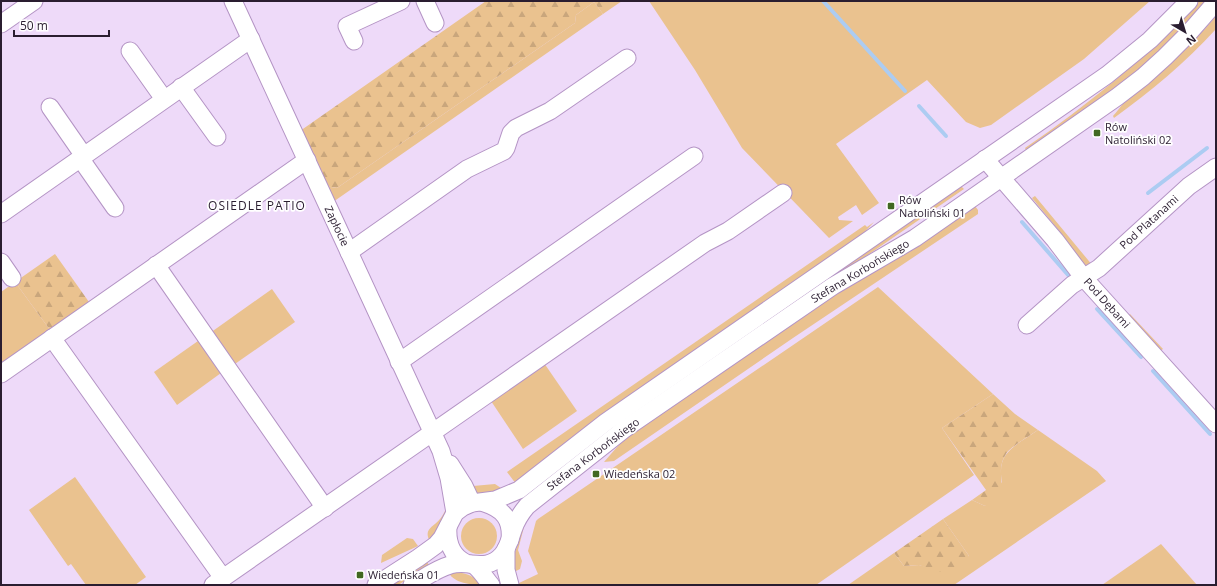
<svg xmlns="http://www.w3.org/2000/svg" width="1217" height="586" font-family="'Open Sans',sans-serif">
	<style>
		.grass { fill: #eac28f }
		.forest { fill: url(#forest-firs) }
		.lines { fill: none; stroke-linecap: round; stroke-linejoin: round }
		.stream { stroke: #acccf2; stroke-width: 4 }
		.minor-casing { stroke: #b494c5; stroke-width: 19 }
		.minor { stroke: #fff; stroke-width: 17 }
		.poi-dot { fill: #416822; stroke: #fff; stroke-width: 1.5 }
		.labels { text-anchor: middle; stroke-width: 3.5; stroke-linejoin: round; paint-order: stroke }
		.poi-label { font-size: 11px; fill: #2a1d30; stroke: #fff; text-anchor: start }
		.street-label { font-size: 11px; fill: #2a1d30; stroke: #fff }
		.neighbourhood-label { font-size: 12px; letter-spacing: 1px; fill: #2a1d30; stroke: #fff }
	</style>
	<defs>
		<pattern id="forest-firs" width="22" height="20" patternUnits="userSpaceOnUse"><rect width="22" height="20" fill="#eac28f"/><path d="M5 1l3.5 6h-7zM16 11l3.5 6h-7z" fill="#c9a67c"/></pattern>
	</defs>
	<rect width="100%" height="100%" fill="#eedaf9"/>
	<g class="grass">
		<path d="M 649,1 L 1150,1 L 1084,59 L 991,125 L 980,128 L 966,122 L 927,80 L 836,144 L 879,203 L 862,215 L 856,205 L 838,217 L 839,220 L 853,221 L 829,238 L 742,148 L 695,70 Z"/>
		<path d="M 1199,1 L 1208,1 L 1172,41 L 1122,85 L 1027,152 L 1025,148 C 1088,105 1147,57 1199,1 Z"/>
		<path d="M 594,2 L 603,14 L 333,202 L 325,186 L 337,188 L 575,23 L 576,15 Z"/>
		<path d="M 1216,16 L 1216,29 C 1185,63 1151,91 1114,118 L 1113,116 C 1120,109 1128,94 1138,92 C 1166,68 1193,44 1216,16 Z"/>
		<path d="M 961,186 L 964,189 L 846,270 L 526,498 L 524,495 L 626,416 Z"/>
		<path d="M 1035,196 L 1093,266 L 1086,267 L 1077,260 L 1061,233 L 1032,198 Z"/>
		<path d="M 975,206 L 978,210 L 978,214 L 793,338 L 614,461 L 604,462 L 624,439 L 841,290 Z"/>
		<path d="M 874,222 L 859,238 L 516,484 L 507,472 L 865,225 L 867,227 Z"/>
		<path d="M 15,282 L 50,330 L 1,364 L 1,292 Z"/>
		<path d="M 878,287 L 993,394 L 942,428 L 974,475 L 816,585 L 519,585 L 519,583 L 538,574 L 528,551 L 536,521 L 538,519 Z"/>
		<path d="M 272,289 L 295,322 L 232,366 L 210,333 Z"/>
		<path d="M 1130,314 L 1163,349 L 1160,351 L 1128,316 Z"/>
		<path d="M 198,341 L 221,373 L 177,405 L 154,372 Z"/>
		<path d="M 544,363 L 577,411 L 523,449 L 491,401 Z"/>
		<path d="M 1038,430 L 1097,471 L 1106,481 L 954,585 L 848,585 L 894,553 L 904,566 L 919,565 L 927,567 L 969,556 L 943,519 L 972,500 L 985,506 L 1002,482 C 996,451 1016,446 1038,430 Z"/>
		<path d="M 75,477 L 146,577 L 135,585 L 86,585 L 71,564 L 68,566 L 29,510 Z"/>
		<path d="M 495,484 L 501,488 L 503,492 L 482,496 L 474,491 L 473,486 Z"/>
		<path d="M 448,504 C 445,518 437,531 430,542 C 423,528 433,528 440,519 C 444,514 446,509 448,504 Z"/>
		<circle cx="479" cy="536" r="18"/>
		<path d="M 525,523 L 518,550 L 522,561 L 520,569 L 514,572 L 514,555 L 518,544 L 519,531 Z"/>
		<path d="M 407,538 L 413,539 L 418,546 L 381,563 L 382,555 Z"/>
		<path d="M 1161,544 L 1197,585 L 1102,585 Z"/>
		<path d="M 426,561 L 430,566 L 398,585 L 389,585 Z"/>
		<path d="M 455,572 C 467,573 474,576 482,585 C 471,585 454,583 449,573 Z"/>
	</g>
	<g class="forest">
		<path d="M 486,1 L 622,1 L 603,14 L 594,2 L 576,15 L 575,23 L 337,188 L 325,186 L 300,131 Z"/>
		<path d="M 55,254 L 89,302 L 50,330 L 15,282 Z"/>
		<path d="M 993,394 L 1015,414 L 1038,430 C 1031,435 1010,447 1006,454 C 992,476 1015,491 985,506 L 972,500 L 986,490 L 942,428 Z"/>
		<path d="M 943,519 L 969,556 L 958,569 L 952,574 L 936,571 L 919,565 L 904,566 L 894,553 Z"/>
	</g>
	<g class="lines">
		<g class="stream">
			<path d="M 823,1 L 905,91"/>
			<path d="M 919,106 L 946,136"/>
			<path d="M 1148,193 L 1207,148"/>
			<path d="M 1022,222 L 1069,276"/>
			<path d="M 1097,309 L 1141,357"/>
			<path d="M 1153,371 L 1210,434"/>
		</g>
		<defs>
			<g id="minor">
				<path d="M 233,1 L 441,451 L 449,478 L 455,513"/>
				<path d="M 425,1 L 435,23"/>
				<path d="M 1,24 L 34,1"/>
				<path d="M 354,41 L 347,26 L 401,1"/>
				<path d="M 130,51 L 164,99"/>
				<path d="M 181,87 L 217,137"/>
				<path d="M 50,107 L 84,156"/>
				<path d="M 80,158 L 115,208"/>
				<path d="M 985,159 L 1055,240 L 1083,277 L 1216,424"/>
				<path d="M 1,214 L 251,39"/>
				<path d="M 349,252 L 467,169 L 504,151 L 506,148 L 511,133 L 516,128 L 550,111 L 627,58"/>
				<path d="M 1,262 L 12,278"/>
				<path d="M 156,265 L 325,508"/>
				<path d="M 1027,325 L 1072,285 L 1099,268 L 1189,186 L 1216,167"/>
				<path d="M 52,338 L 223,578"/>
				<path d="M 399,362 L 694,156"/>
				<path d="M 1,374 L 307,160"/>
				<path d="M 450,464 L 464,486 L 472,503"/>
				<path d="M 484,503 C 503,509 512,519 510,540"/>
				<path d="M 448,527 C 447,541 451,556 466,563 C 469,564 472,564 475,566 C 481,571 486,579 491,585"/>
				<path d="M 506,549 L 506,570 L 510,585"/>
				<path d="M 213,585 L 705,243 L 728,231 L 783,193"/>
				<path d="M 376,585 L 418,558 L 436,545 L 442,538 L 455,513 L 463,507 L 472,503 L 495,500 L 519,490 L 606,422 L 1107,75 L 1150,40 L 1189,1"/>
				<path d="M 412,585 C 424,578 436,569 450,565 C 468,559 486,573 502,555 C 508,548 510,539 513,530 C 516,521 521,513 527,506 L 623,430 L 833,286 L 915,238 L 1117,97 L 1143,77 L 1165,57 L 1188,34 L 1216,2"/>
			</g>
		</defs>
		<use href="#minor" class="minor-casing"/>
		<use href="#minor" class="minor"/>
	</g>
	<g class="poi-dot">
		<rect x="1093" y="129" width="8" height="8" rx="2"/>
		<rect x="887" y="202" width="8" height="8" rx="2"/>
		<rect x="592" y="470" width="8" height="8" rx="2"/>
		<rect x="356" y="571" width="8" height="8" rx="2"/>
	</g>
	<g class="labels">
		<g class="poi-label">
			<text x="1105" y="131">Rów<tspan x="1105" dy="13">Natoliński 02</tspan></text>
			<text x="899" y="204">Rów<tspan x="899" dy="13">Natoliński 01</tspan></text>
			<text x="604" y="478">Wiedeńska 02</text>
			<text x="368" y="579">Wiedeńska 01</text>
		</g>
		<g class="street-label">
			<text transform="translate(1149 222) rotate(-42)" y="4">Pod Platanami</text>
			<text transform="translate(337 226) rotate(65)" y="4">Zapłocie</text>
			<text transform="translate(860 271) rotate(-31)" y="4">Stefana Korbońskiego</text>
			<text transform="translate(1107 303) rotate(48)" y="4">Pod Dębami</text>
			<text transform="translate(593 454) rotate(-37)" y="4">Stefana Korbońskiego</text>
		</g>
		<g class="neighbourhood-label">
			<text x="257" y="210">OSIEDLE PATIO</text>
		</g>
	</g>
	<rect width="1217" height="586" fill="none" stroke="#2a1d30" stroke-width="4"/>
	<g transform="translate(1185 32) rotate(142)" stroke="#ffffff" stroke-width="3" paint-order="stroke">
	<path d="M0-3L7 15L0 10L-7 15Z" fill="#2a1d30"/>
	<text y="-6" font-size="11" font-weight="bold" text-anchor="middle" fill="#2a1d30">N</text>
	</g>
	<path d="M14 30v6h95v-6" fill="none" stroke="#2a1d30" stroke-width="2"/>
	<text x="20" y="30" font-size="12" fill="#2a1d30" stroke="#ffffff" stroke-width="3" paint-order="stroke">50 m</text>
</svg>
